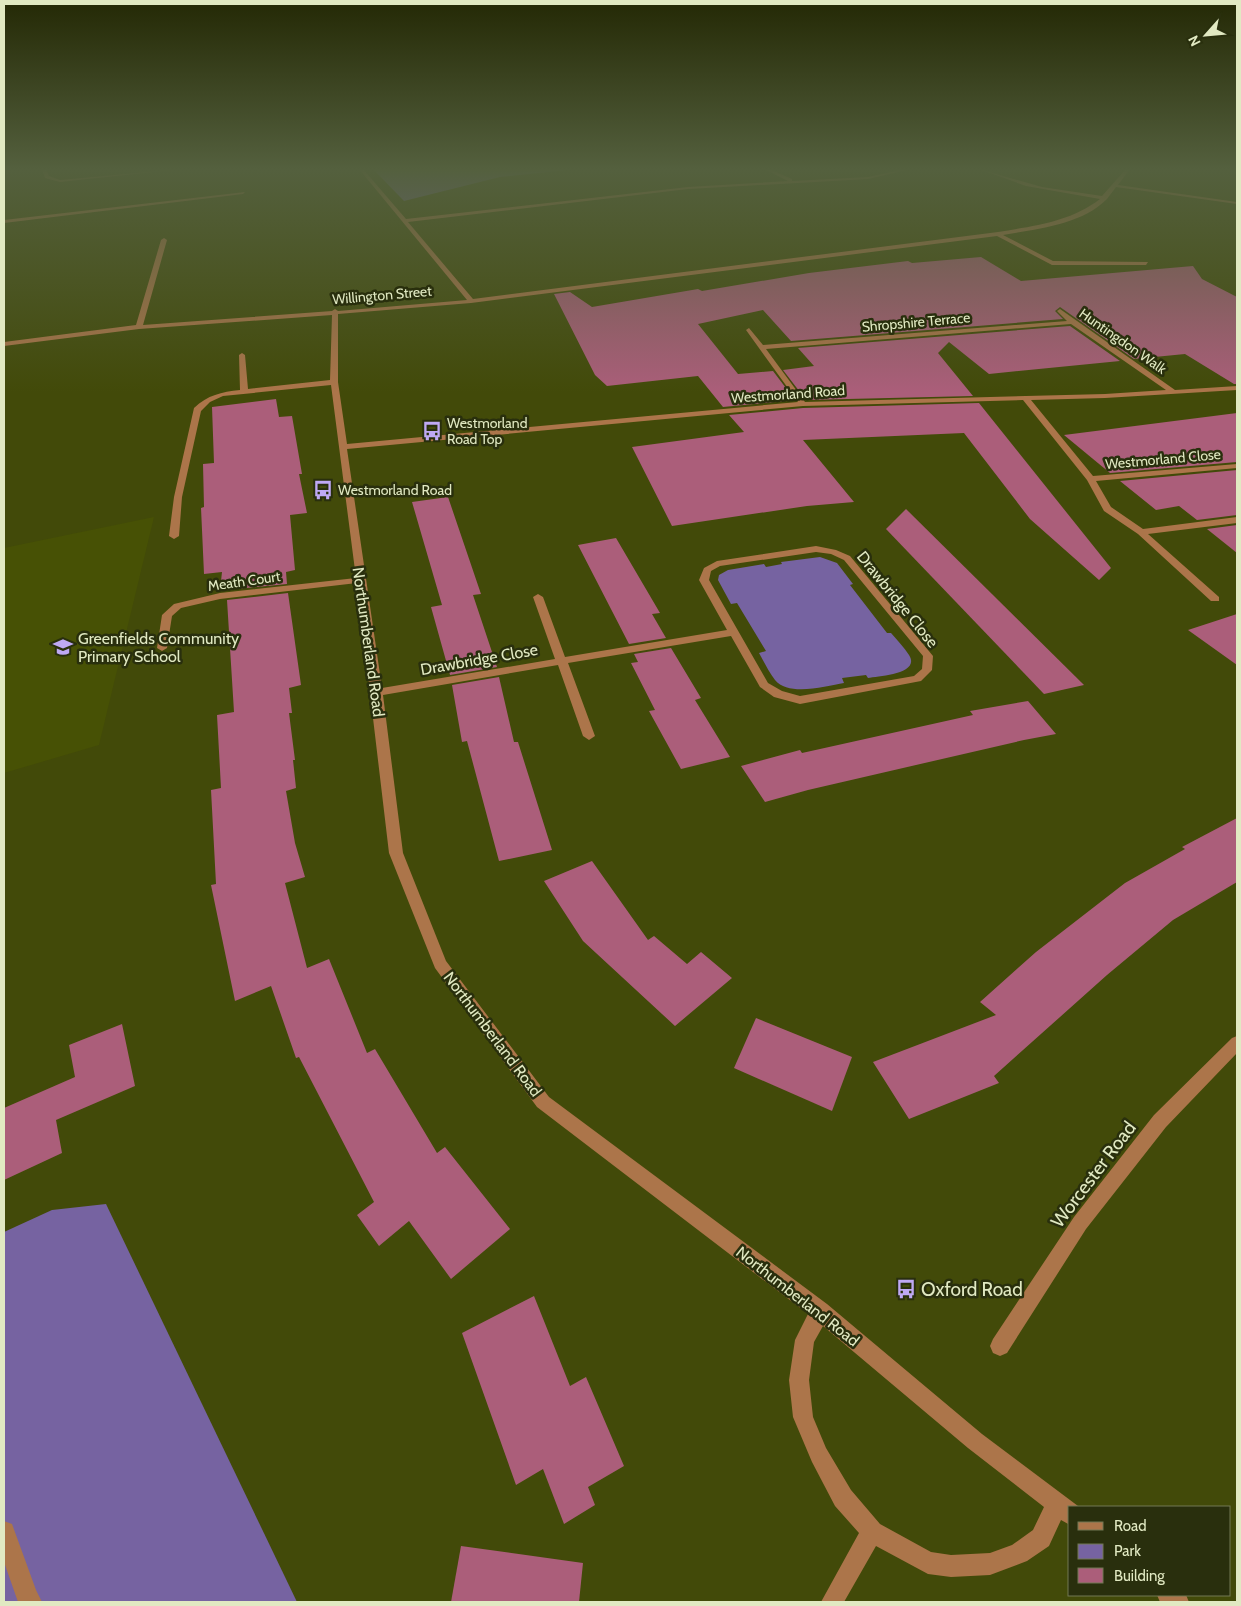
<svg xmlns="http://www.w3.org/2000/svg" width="1241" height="1606" font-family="Cabin,sans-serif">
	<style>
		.built { fill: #475105 }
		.green { fill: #7663a1 }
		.building { fill: #ab5e7a }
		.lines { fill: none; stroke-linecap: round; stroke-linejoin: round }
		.minor { fill: #ac754a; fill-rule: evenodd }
		.labels { text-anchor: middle; stroke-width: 5; stroke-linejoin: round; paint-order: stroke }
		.far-street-label { font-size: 14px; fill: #e1e9c2; stroke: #292f0d }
		.far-poi-label { font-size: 14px; fill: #e1e9c2; stroke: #292f0d; text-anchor: start }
		.street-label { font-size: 16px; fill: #e1e9c2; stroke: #292f0d }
		.poi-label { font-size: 16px; fill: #e1e9c2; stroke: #292f0d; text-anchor: start }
		.near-street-label { font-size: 19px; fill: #e1e9c2; stroke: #292f0d }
		.near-poi-label { font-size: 19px; fill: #e1e9c2; stroke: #292f0d; text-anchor: start }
	</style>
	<rect width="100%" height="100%" fill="#424a09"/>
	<path class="built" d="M 154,517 L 99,745 L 4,773 L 4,548 Z"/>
	<g class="green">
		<path d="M 373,169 L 576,169 L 500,177 L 404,201 Z"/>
		<path d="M 820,557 L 837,563 L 853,584 L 850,585 L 887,633 L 891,633 C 897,640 904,647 909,655 C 921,674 879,676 868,678 L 866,675 L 842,678 L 844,683 C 826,686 789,697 775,680 C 769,672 764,662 759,653 L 766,651 L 737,603 L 731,604 L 718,580 L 719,575 L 728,570 L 764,564 L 766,567 L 782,564 L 781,562 Z"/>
		<path d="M 106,1204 L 297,1602 L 4,1602 L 4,1232 L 52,1210 Z"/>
	</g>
	<g class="building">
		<path d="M 981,257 L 1021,281 L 1193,266 L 1202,279 L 1237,297 L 1237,384 L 1234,384 L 1185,354 L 1134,359 L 1060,307 L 1055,311 L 1063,319 L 791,341 L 763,310 L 698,324 L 738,374 L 773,371 L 795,400 L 723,407 L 698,376 L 607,386 L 595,375 L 554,294 L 570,292 L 592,307 L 698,289 L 702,291 L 809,273 L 908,261 L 912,263 Z"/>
		<path d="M 1070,326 L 1120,361 L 989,374 L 949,342 L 938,353 L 973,396 L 806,400 L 783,370 L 814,366 L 798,348 Z"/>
		<path d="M 276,399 L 279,417 L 292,416 L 302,474 L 299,474 L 307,513 L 290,515 L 295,570 L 286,572 L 287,584 L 226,590 L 226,581 L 221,581 L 222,572 L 204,574 L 201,508 L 204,507 L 203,464 L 214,463 L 212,407 Z"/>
		<path d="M 979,403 L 1111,568 L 1099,580 L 1030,519 L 964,433 L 803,440 L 854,502 L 807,506 L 672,526 L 632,447 L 744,432 L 729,415 L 803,408 Z"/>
		<path d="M 1237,413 L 1237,462 L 1110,473 L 1064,435 Z"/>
		<path d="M 1237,470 L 1237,515 L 1197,520 L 1179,506 L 1156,510 L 1120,481 Z"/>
		<path d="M 448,497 L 481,594 L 473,595 L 497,667 L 450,675 L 431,607 L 442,605 L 412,502 Z"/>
		<path d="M 906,509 L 1084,685 L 1044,694 L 886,529 Z"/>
		<path d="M 1237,525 L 1237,553 L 1207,529 Z"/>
		<path d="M 616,538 L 660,613 L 652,614 L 666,638 L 629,644 L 578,545 Z"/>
		<path d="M 288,593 L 301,685 L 289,688 L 292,713 L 289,713 L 295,760 L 293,760 L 296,788 L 286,791 L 295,843 L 305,877 L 285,883 L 307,968 L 329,959 L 367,1053 L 375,1049 L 437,1153 L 445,1147 L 510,1229 L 451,1279 L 409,1221 L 379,1246 L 357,1215 L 374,1202 L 299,1057 L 296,1058 L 271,986 L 235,1001 L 211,885 L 216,884 L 211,790 L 221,788 L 217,715 L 234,712 L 227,600 Z"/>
		<path d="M 1237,614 L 1237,665 L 1188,630 Z"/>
		<path d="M 671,648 L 701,698 L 695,700 L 730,757 L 681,769 L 649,711 L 655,710 L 631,663 L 638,662 L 634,654 Z"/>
		<path d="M 499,677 L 514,742 L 518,742 L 552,850 L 499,861 L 467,741 L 462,742 L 452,685 Z"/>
		<path d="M 1028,701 L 1056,734 L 1024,740 L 808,790 L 765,802 L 741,766 L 800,750 L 802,753 L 973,715 L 970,711 Z"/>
		<path d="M 1237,818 L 1237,882 L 1173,920 L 1107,975 L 994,1076 L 999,1083 L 909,1119 L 873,1062 L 996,1015 L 980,1002 L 1036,952 L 1125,883 L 1185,849 L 1182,847 Z"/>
		<path d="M 592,861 L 648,940 L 654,936 L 687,964 L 701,952 L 732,978 L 675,1026 L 583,941 L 544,881 Z"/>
		<path d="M 756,1018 L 852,1057 L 832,1111 L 734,1068 Z"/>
		<path d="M 122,1024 L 135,1086 L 56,1120 L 62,1153 L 4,1180 L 4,1108 L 75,1077 L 69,1045 Z"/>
		<path d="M 534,1296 L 570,1386 L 586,1377 L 624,1466 L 588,1487 L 595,1505 L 564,1524 L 543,1469 L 516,1485 L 462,1333 Z"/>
		<path d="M 461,1546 L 583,1563 L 579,1602 L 451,1602 Z"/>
	</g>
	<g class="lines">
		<g class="minor">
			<path d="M 42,169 L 46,169 L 49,176 L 60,180 L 181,169 L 60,182 L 45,178 Z"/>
			<path d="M 359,169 L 363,169 L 406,219 L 688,187 L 788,181 L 764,169 L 769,169 L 792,179 L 792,181 L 868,177 L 905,169 L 911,169 L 868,179 L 688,189 L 408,222 L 473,299 L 998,232 C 1034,226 1070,222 1100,199 L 1026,186 L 979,169 L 1042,187 L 1102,196 L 1126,169 L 1130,169 L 1118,185 L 1237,202 L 1237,204 L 1116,187 C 1113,191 1109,196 1107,199 C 1081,225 1037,229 1003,235 L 1053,261 L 1148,262 L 1146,265 L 1052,265 L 997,236 L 471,303 L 338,314 L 338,382 L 347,444 L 798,402 L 746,330 L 749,328 L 763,345 L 1067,321 L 1057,311 L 1060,309 L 1175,390 L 1237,386 L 1237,390 L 1105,398 L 1031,400 L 1093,476 L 1237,464 L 1237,468 L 1096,481 L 1111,507 L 1143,529 L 1237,517 L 1237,523 L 1148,534 L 1219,597 L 1219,601 L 1211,601 L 1138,534 L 1104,511 L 1087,480 L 1023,400 L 803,406 L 347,449 L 382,688 L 555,659 L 533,597 L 538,594 L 543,597 L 565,657 L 727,630 L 699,580 L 704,568 L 717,561 L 816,546 L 836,550 L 850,556 L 933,656 L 932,670 L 921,681 L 800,704 L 774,697 L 760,687 L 731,636 L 568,663 L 595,736 L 589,740 L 583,736 L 558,665 L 383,695 L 403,853 L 446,961 L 549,1097 L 827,1304 L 982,1434 L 1078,1506 L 1070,1507 L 1070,1525 L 1061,1520 L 1049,1546 L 1027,1561 L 990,1575 L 951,1577 L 928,1574 L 876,1546 L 844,1602 L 821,1602 L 859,1533 L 835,1506 L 812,1462 L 793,1417 L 789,1380 L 795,1340 L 808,1314 L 537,1107 L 435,968 L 389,853 L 357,583 L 220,599 L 181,608 L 172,616 L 167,648 L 162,651 L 157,648 L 162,615 L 174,604 L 220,593 L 356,578 L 331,385 L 223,396 L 210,402 L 201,411 L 182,497 L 179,536 L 174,539 L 169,536 L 174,497 L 194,408 C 208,395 221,392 240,390 L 239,355 L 242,353 L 245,355 L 248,389 L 330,380 L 332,315 L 139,329 L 4,346 L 4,342 L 136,325 L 161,240 L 164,238 L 167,240 L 143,325 L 332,311 L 335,309 L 338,311 L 467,300 ZM 1071,324 L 1166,390 L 1105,394 L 805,402 L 766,349 ZM 816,552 L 831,554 L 844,560 L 923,656 L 922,669 L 914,676 L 800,696 L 782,691 L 768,683 L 709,580 L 711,571 L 720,566 ZM 823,1326 L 968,1448 L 1044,1507 L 1033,1530 L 1012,1545 L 990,1553 L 951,1555 L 931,1552 L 880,1524 L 851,1490 L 826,1448 L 813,1417 L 809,1380 L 814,1342 Z"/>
			<path d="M 245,192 L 243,194 L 4,223 L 4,220 Z"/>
			<path d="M 1237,1036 L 1237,1053 L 1166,1127 L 1086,1229 L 1007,1353 L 1000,1356 L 993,1353 L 990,1346 L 993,1339 L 1074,1217 L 1154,1115 L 1232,1038 Z"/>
			<path d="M 4,1521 L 12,1524 L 36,1590 L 42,1602 L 18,1602 L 4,1562 Z"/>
			<path d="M 1157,1595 L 1186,1595 L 1189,1602 L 1160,1602 Z"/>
		</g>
	</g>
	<linearGradient id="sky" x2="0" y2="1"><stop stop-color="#242905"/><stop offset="0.43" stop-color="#54603e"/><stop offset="1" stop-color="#54603e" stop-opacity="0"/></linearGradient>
	<rect width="1241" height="393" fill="url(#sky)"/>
	<defs>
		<symbol id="bus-bare" viewBox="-9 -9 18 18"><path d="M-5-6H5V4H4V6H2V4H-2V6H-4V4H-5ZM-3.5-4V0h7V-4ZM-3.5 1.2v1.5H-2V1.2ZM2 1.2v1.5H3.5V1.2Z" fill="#bfa9f4" stroke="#292f0d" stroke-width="2.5" paint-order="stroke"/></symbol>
		<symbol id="school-bare" viewBox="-9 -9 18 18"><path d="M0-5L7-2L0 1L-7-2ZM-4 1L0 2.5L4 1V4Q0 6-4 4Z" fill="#bfa9f4" stroke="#292f0d" stroke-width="2.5" paint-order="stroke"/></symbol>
	</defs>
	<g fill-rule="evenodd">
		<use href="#bus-bare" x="418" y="417" width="28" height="28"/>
		<use href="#bus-bare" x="309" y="476" width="28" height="28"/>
		<use href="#school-bare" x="49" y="633" width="28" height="28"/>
		<use href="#bus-bare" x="892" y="1275" width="28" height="28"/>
	</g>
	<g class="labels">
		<g class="far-street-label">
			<text transform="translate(382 295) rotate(-5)" y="5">Willington Street</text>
			<text transform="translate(916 322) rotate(-5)" y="5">Shropshire Terrace</text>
			<text transform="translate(1123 341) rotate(35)" y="5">Huntingdon Walk</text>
			<text transform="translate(788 394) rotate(-4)" y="5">Westmorland Road</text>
			<text transform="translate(1163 459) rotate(-5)" y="5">Westmorland Close</text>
			<text transform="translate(244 581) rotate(-8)" y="5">Meath Court</text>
		</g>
		<g class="far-poi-label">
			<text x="447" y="428">Westmorland<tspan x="447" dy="16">Road Top</tspan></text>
			<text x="338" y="495">Westmorland Road</text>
		</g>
		<g class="street-label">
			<text transform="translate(898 599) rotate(51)" y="6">Drawbridge Close</text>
			<text transform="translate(369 642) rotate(82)" y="6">Northumberland Road</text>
			<text transform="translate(479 659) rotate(-10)" y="6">Drawbridge Close</text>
			<text transform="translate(493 1034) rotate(53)" y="6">Northumberland Road</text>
			<text transform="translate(798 1296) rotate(38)" y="6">Northumberland Road</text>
		</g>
		<g class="poi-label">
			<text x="78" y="644">Greenfields Community<tspan x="78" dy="18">Primary School</tspan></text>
		</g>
		<g class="near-street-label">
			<text transform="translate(1093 1174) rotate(-53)" y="7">Worcester Road</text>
		</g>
		<g class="near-poi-label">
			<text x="921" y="1296">Oxford Road</text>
		</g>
	</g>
	<rect width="1241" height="1606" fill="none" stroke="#e1e9c2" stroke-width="10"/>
	<rect x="1068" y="1506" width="162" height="90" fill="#292f0d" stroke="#737955"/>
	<rect x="1078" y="1522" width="25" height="8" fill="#ac754a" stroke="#737955"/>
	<text x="1114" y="1531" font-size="15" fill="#e1e9c2">Road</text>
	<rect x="1078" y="1544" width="25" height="15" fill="#7663a1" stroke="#737955"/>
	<text x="1114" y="1556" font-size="15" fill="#e1e9c2">Park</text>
	<rect x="1078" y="1568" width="25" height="15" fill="#ab5e7a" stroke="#737955"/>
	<text x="1114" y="1581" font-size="15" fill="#e1e9c2">Building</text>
	<g transform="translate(1206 35) rotate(243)" stroke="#292f0d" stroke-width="4" paint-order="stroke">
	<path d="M0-4L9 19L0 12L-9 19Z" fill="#e1e9c2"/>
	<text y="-8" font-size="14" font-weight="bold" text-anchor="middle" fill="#e1e9c2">N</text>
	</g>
</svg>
